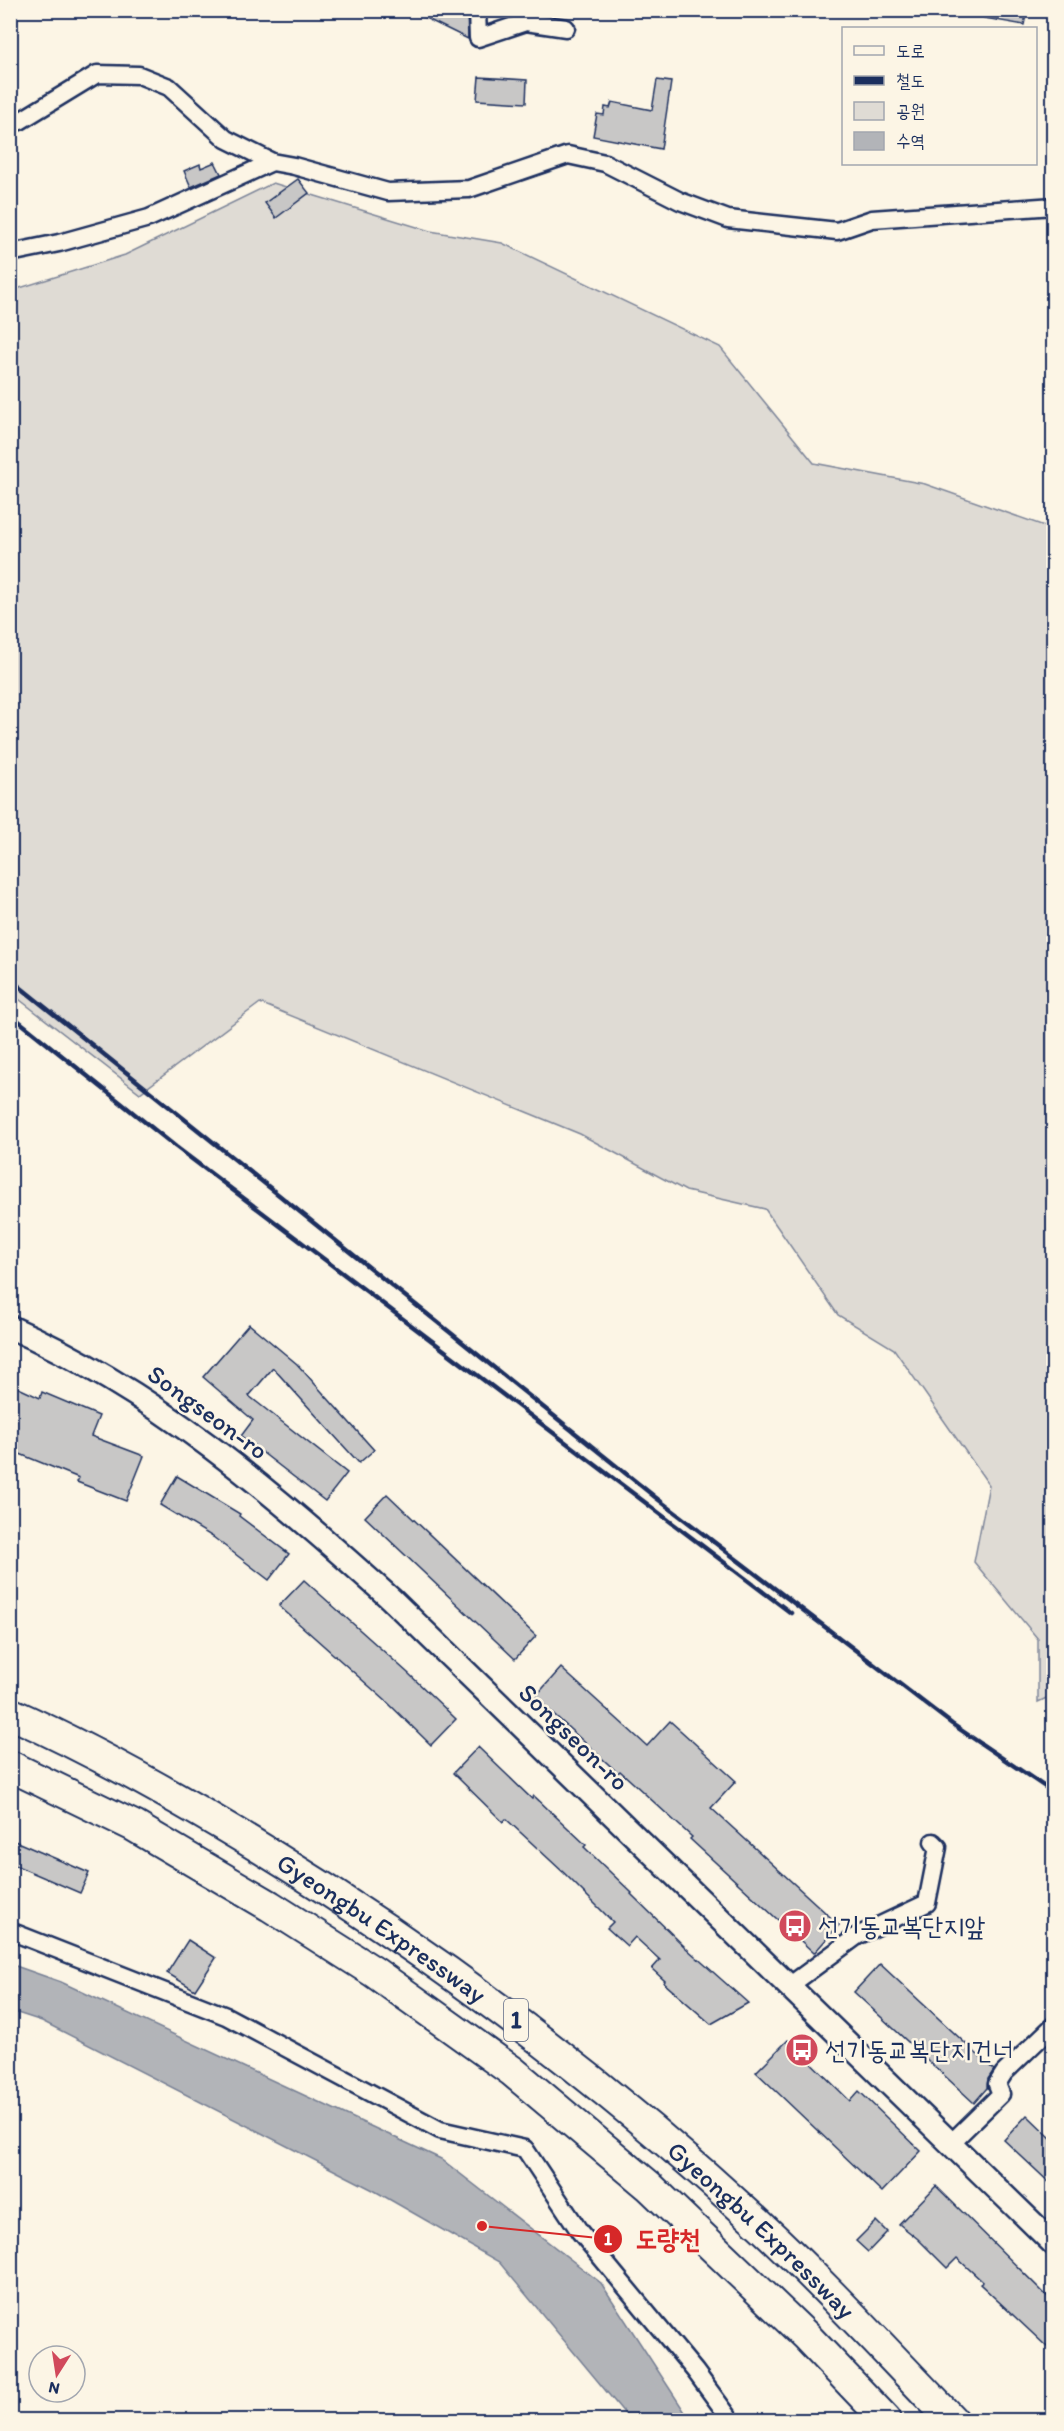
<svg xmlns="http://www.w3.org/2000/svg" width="1064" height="2431" font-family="Itim,'Poor Story',sans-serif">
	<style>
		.green { fill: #dfdbd4; stroke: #7d8599; stroke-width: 1.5 }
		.water { fill: #b2b4b8; stroke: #767f94; stroke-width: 1.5 }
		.building { fill: #c8c7c6; stroke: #1b2f5e; stroke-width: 1.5 }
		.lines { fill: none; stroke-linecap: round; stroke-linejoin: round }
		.street-casing { stroke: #1b2f5e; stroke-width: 21 }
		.secondary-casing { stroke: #1b2f5e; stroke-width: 27 }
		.highway-casing { stroke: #1b2f5e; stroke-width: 34 }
		.street { stroke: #fcf5e5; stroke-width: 16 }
		.secondary { stroke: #fcf5e5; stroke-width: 22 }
		.highway { stroke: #fcf5e5; stroke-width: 30 }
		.rail { stroke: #1b2f5e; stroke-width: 4.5 }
		.labels { text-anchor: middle; stroke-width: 5; stroke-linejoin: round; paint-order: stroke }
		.shield { fill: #fcf5e5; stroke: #5e6a86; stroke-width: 1.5 }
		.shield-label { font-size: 24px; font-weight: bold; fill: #1b2f5e }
		.street-label { font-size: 26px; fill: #1b2f5e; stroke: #fcf5e5 }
		.poi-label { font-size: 26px; fill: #1b2f5e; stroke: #fcf5e5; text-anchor: start }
		.leader { fill: none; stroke: #d62828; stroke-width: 2 }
		.callout-dot { fill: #d62828; stroke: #fcf5e5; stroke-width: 2 }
		.mark-label { font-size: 18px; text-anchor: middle; font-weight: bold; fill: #fff }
		.callout-label { font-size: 27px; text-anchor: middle; font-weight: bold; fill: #d62828; stroke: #fcf5e5; stroke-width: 5; stroke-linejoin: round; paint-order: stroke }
	</style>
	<rect width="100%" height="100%" fill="#fcf5e5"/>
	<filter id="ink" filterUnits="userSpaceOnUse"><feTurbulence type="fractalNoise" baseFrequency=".0167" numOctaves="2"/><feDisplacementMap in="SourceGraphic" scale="12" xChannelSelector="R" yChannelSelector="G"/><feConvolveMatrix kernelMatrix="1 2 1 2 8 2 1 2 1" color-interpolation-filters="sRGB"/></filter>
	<g filter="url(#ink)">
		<path class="green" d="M 273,183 L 430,231 L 502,243 L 720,347 L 814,463 L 925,484 L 1053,529 L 1053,1695 L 1038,1702 L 1038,1639 L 974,1562 L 989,1485 L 894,1349 L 838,1315 L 765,1209 L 686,1191 L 580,1134 L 260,1003 L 140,1093 L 11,993 L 10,291 L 125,255 Z"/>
		<path class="water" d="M 10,1964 L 61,1982 L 441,2159 L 601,2283 L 690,2420 L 630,2420 L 499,2262 L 373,2190 L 42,2021 L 11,2011 Z"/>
		<g class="building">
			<path d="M 409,10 L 467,10 L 468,39 Z"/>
			<path d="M 985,10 L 1027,10 L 1024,25 L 984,18 Z"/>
			<path d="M 479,77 L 527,80 L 526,103 L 477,100 Z"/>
			<path d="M 657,80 L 671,82 L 661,149 L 593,136 L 597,114 L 604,115 L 605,107 L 610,108 L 612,102 L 652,110 Z"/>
			<path d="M 215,162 L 221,174 L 191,187 L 184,171 L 200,164 L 201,168 Z"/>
			<path d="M 298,179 L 309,193 L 276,218 L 265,203 Z"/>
			<path d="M 249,1324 L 297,1364 L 374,1450 L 359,1463 L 273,1368 L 249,1396 L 347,1473 L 325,1501 L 241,1436 L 253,1420 L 203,1377 Z"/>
			<path d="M 10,1384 L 40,1398 L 42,1392 L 99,1416 L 91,1436 L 144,1456 L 126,1501 L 77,1482 L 79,1478 L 10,1450 Z"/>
			<path d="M 177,1476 L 240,1514 L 239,1516 L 289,1554 L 269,1580 L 213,1537 L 160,1505 Z"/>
			<path d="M 387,1494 L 536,1636 L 515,1659 L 365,1517 Z"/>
			<path d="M 304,1580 L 408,1673 L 456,1719 L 431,1745 L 387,1702 L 279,1606 Z"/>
			<path d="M 561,1668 L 647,1746 L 670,1721 L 736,1781 L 711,1808 L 839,1925 L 814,1953 L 690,1839 L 692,1837 L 620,1771 L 618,1773 L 535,1697 Z"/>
			<path d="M 478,1747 L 532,1799 L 534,1796 L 586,1845 L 584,1847 L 632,1893 L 631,1894 L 686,1948 L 748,2003 L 711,2024 L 664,1983 L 665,1981 L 652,1969 L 660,1960 L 635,1937 L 627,1946 L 607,1928 L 613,1922 L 564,1873 L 506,1819 L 503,1822 L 453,1773 Z"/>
			<path d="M 10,1839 L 89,1873 L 80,1893 L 10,1863 Z"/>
			<path d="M 188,1940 L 216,1958 L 195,1990 L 167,1973 Z"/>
			<path d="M 880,1964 L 994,2070 L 988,2079 L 987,2088 L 974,2103 L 854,1992 Z"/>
			<path d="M 788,2040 L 850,2101 L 859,2091 L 921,2151 L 882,2192 L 756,2072 Z"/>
			<path d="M 1027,2115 L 1053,2140 L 1053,2186 L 1004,2140 Z"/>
			<path d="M 936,2186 L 1053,2302 L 1053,2340 L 1047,2347 L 980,2284 L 983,2282 L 957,2258 L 947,2268 L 918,2239 L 899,2224 Z"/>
			<path d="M 876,2221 L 887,2232 L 868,2252 L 856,2241 Z"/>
		</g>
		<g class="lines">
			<defs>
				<g id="street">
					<path d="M 477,10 L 478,38 L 526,22 L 566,28"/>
					<path d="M 10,124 L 20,121 L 97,74 L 139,75 L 169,87 L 226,139 L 272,162 L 294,166 L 388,192 L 469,189 L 568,155 L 605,163 L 680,201 L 728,219 L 837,231 L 872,219 L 1054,206"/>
					<path d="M 10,253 L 59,243 L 149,218 L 272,162"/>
					<path d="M 10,1931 L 226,2016 L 440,2130 L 525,2149 L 580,2232 L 695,2371 L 731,2420"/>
					<path d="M 789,1986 L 857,1936 L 927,1903 L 938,1847 L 933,1842"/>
					<path d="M 950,2144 L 1001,2094 L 997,2084 L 1004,2073 L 1054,2025"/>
				</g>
				<path id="secondary" d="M 10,1327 C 155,1391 275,1494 391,1599 L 1054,2244"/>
				<g id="highway">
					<path id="s1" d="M 10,1713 C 97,1752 180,1799 262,1849 C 440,1958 606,2083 760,2225 C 827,2287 889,2355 952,2420"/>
					<path d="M 10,1766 L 134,1826 L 270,1906 L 374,1972 L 512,2071 L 649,2186 L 806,2336 L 886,2420"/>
				</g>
			</defs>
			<use href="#street" class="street-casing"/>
			<use href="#secondary" class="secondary-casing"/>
			<use href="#highway" class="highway-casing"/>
			<use href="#street" class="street"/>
			<use href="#secondary" class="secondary"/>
			<use href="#highway" class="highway"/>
			<g class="rail">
				<path d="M 10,979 L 655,1497 L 952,1724 L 1054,1793"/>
				<path d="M 10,1014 L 176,1147 L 791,1613"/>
			</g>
		</g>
	</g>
	<defs>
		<symbol id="bus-disc" viewBox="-11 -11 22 22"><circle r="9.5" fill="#d1495b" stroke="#fcf5e5"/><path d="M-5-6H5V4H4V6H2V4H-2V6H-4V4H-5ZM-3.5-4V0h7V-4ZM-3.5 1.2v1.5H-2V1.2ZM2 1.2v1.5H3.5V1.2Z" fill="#fff"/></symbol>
	</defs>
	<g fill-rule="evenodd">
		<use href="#bus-disc" x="776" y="1907" width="38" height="38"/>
		<use href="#bus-disc" x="783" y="2031" width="38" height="38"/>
	</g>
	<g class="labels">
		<rect class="shield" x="504" y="1999" width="24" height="42" rx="4.5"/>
		<g class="shield-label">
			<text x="516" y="2028">1</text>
		</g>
		<g class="street-label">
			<text transform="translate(208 1412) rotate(36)" y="9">Songseon-ro</text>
			<text transform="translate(574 1737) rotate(44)" y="9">Songseon-ro</text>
			<text dy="9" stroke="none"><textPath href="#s1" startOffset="430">Gyeongbu Expressway</textPath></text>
			<text dy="9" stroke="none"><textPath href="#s1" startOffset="916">Gyeongbu Expressway</textPath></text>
		</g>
		<g class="poi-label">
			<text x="818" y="1935">선기동교복단지앞</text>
			<text x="825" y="2059">선기동교복단지건너</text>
		</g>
	</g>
	<path class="leader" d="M482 2226L608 2239"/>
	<g class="callout-dot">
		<circle cx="482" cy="2226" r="6"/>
		<circle cx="608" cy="2239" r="15"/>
	</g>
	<g class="mark-label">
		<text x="608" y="2245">1</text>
	</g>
	<g class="callout-label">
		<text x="668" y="2248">도량천</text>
	</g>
	<rect width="1064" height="2431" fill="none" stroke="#fcf5e5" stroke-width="36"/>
	<rect x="18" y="18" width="1028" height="2395" fill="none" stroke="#1b2f5e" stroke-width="2" filter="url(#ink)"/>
	<rect x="842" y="27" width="195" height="138" fill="#fcf5e5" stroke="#a2a6af" stroke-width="1.5"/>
	<rect x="854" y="46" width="30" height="9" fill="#fcf5e5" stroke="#a2a6af" stroke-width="1.5"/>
	<text x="896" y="57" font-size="18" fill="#1b2f5e">도로</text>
	<rect x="854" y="76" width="30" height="9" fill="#1b2f5e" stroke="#a2a6af" stroke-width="1.5"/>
	<text x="896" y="87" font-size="18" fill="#1b2f5e">철도</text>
	<rect x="854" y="102" width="30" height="18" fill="#dfdbd4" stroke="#a2a6af" stroke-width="1.5"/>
	<text x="896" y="117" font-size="18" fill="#1b2f5e">공원</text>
	<rect x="854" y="132" width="30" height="18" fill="#b2b4b8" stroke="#a2a6af" stroke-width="1.5"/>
	<text x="896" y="147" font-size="18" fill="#1b2f5e">수역</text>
	<g transform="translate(57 2374) rotate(192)"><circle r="28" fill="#fcf5e5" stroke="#a2a6af" stroke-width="1.5"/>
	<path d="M0-4.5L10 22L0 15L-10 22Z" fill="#d1495b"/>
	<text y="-9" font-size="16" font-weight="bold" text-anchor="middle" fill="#1b2f5e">N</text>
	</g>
</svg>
